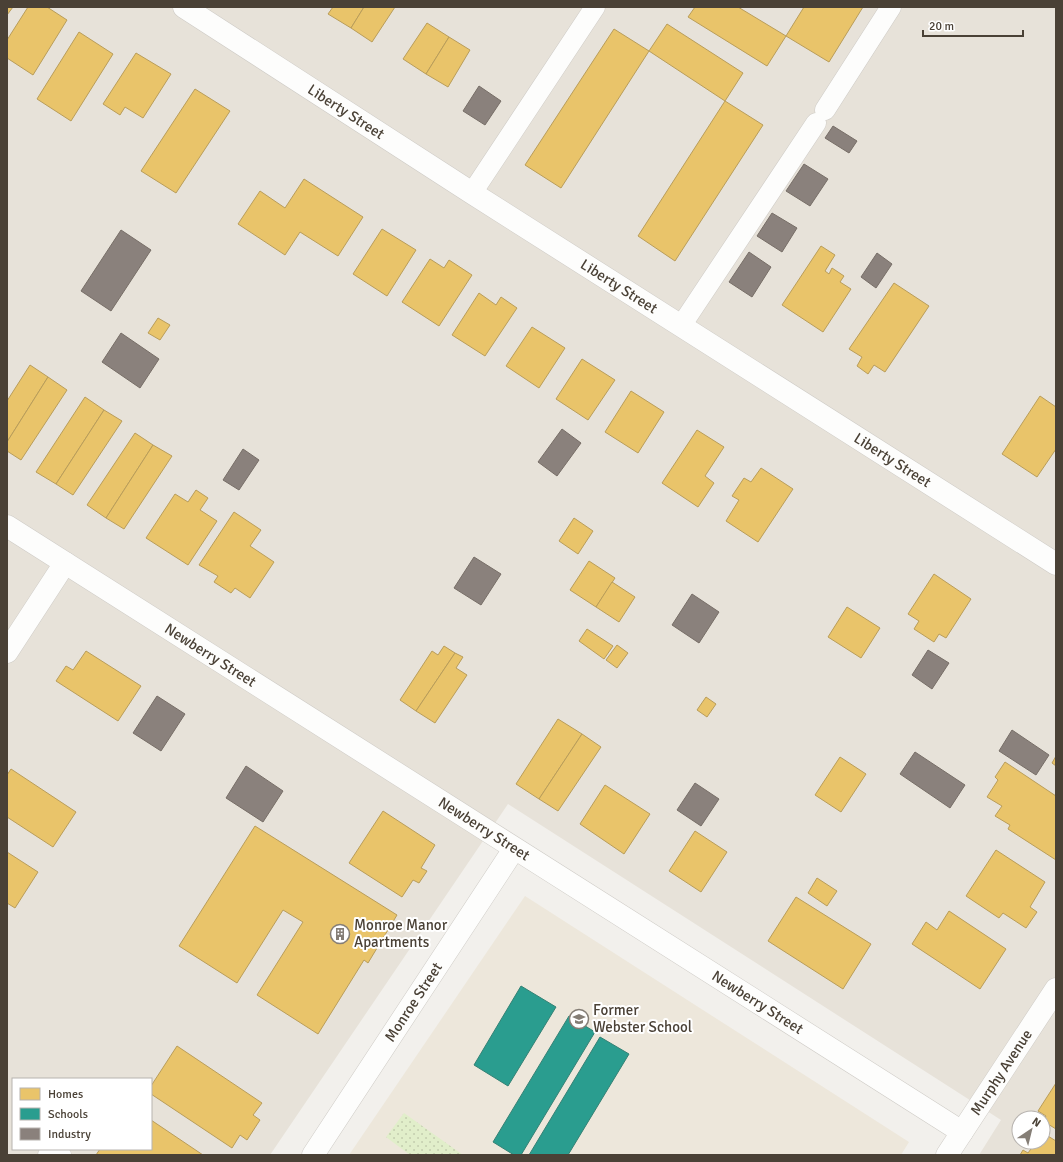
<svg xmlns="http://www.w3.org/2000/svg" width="1063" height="1162" font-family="Signika,sans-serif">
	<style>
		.residential { fill: #e7e2d9; fill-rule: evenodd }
		.education { fill: #ede7db }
		.grass { fill: url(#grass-dots) }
		.homes { fill: #e9c46a; stroke: #b99d5a }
		.schools { fill: #2a9d8f; stroke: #348174 }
		.industry { fill: #8a817c; stroke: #776e67 }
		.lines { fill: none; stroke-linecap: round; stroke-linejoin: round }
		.service-casing { stroke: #cecbc6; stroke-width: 21 }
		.minor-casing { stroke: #cecbc6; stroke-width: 23 }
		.service { stroke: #fdfdfc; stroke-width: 20 }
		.minor { stroke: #fdfdfc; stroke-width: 22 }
		.labels { text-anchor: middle; stroke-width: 4; stroke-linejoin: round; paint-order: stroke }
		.street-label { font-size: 15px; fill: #4a4136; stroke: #fff }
		.poi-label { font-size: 15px; fill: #4a4136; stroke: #fff; text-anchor: start }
	</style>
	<defs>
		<pattern id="grass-dots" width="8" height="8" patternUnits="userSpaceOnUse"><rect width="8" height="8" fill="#e1eeca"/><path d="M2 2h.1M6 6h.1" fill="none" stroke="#c3cdae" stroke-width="1.8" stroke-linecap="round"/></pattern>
	</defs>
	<rect width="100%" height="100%" fill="#f2f0ec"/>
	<path class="residential" d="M 7,7 L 1056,7 L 1056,1155 L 979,1155 L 1001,1120 L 508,804 L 270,1155 L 7,1155 ZM 13,1079 L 151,1079 L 151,1149 L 13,1149 ZM 1019,1118 L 1043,1118 L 1043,1142 L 1019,1142 Z"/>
	<path class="education" d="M 525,896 L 909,1142 L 901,1155 L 349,1155 Z"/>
	<path class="grass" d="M 404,1113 L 463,1155 L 410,1155 L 386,1137 Z"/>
	<g class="homes">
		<path d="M 7,7 L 13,7 L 7,15 Z"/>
		<path d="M 28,7 L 47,7 L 67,20 L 33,75 L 7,58 L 7,40 Z"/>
		<path d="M 333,7 L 364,7 L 351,28 L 328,14 Z"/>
		<path d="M 364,7 L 395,7 L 372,42 L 351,28 Z"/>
		<path d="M 695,7 L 738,7 L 786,36 L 767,66 L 688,17 Z"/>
		<path d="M 804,7 L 863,7 L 829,62 L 786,36 Z"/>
		<path d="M 427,23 L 449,37 L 426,74 L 403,59 Z"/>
		<path d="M 667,24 L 743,73 L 725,101 L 649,51 Z"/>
		<path d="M 614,29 L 649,51 L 561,188 L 525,165 Z"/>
		<path d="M 79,32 L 113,54 L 71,121 L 37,99 Z"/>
		<path d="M 449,37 L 470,50 L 448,87 L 426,74 Z"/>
		<path d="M 136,53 L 171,74 L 143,118 L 125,107 L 120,115 L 103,104 Z"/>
		<path d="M 195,89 L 230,111 L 176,193 L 141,171 Z"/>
		<path d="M 725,101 L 763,125 L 675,261 L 638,236 Z"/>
		<path d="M 304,179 L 363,217 L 338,256 L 300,232 L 285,255 L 238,224 L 260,191 L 285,208 Z"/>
		<path d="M 382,229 L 416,250 L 387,296 L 353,274 Z"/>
		<path d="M 821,246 L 835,255 L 825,271 L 829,274 L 832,268 L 844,276 L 840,282 L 851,289 L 823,332 L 782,305 Z"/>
		<path d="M 430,259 L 444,268 L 449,260 L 472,275 L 439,326 L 402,302 Z"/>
		<path d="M 894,283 L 929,306 L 885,372 L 874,365 L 868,374 L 857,366 L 862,357 L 849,349 Z"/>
		<path d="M 479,293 L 496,305 L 501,297 L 517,308 L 485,356 L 452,335 Z"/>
		<path d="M 158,318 L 170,325 L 160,340 L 148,333 Z"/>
		<path d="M 532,327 L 565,348 L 539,388 L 506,366 Z"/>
		<path d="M 582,359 L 615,380 L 588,420 L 556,399 Z"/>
		<path d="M 30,365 L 48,377 L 7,442 L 7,401 Z"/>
		<path d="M 48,377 L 67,390 L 21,460 L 7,451 L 7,442 Z"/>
		<path d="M 631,391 L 664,412 L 638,453 L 605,432 Z"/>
		<path d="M 1040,396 L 1056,407 L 1056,449 L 1037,477 L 1002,454 Z"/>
		<path d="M 85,397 L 104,410 L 56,484 L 36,472 Z"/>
		<path d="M 104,410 L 122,421 L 73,495 L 56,484 Z"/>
		<path d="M 697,430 L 724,447 L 705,476 L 714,483 L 698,507 L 662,483 Z"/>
		<path d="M 135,433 L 153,445 L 106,518 L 87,505 Z"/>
		<path d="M 153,445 L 172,456 L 124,529 L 106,518 Z"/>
		<path d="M 761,468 L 793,489 L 758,542 L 726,521 L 739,500 L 732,496 L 744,478 L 751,482 Z"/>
		<path d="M 196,490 L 208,498 L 200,510 L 217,521 L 188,565 L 146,538 L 175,494 L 188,502 Z"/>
		<path d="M 234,512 L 261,530 L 250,546 L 274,562 L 250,598 L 235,588 L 231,593 L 214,582 L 218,576 L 199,565 Z"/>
		<path d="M 574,518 L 593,531 L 578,554 L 559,541 Z"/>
		<path d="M 589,561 L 615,578 L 596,607 L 570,590 Z"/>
		<path d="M 934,574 L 971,599 L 946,638 L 939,634 L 934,642 L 914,629 L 919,621 L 908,614 Z"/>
		<path d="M 612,582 L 635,597 L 619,622 L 596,607 Z"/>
		<path d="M 847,607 L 880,628 L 861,658 L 828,637 Z"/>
		<path d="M 587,629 L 613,646 L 604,659 L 579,641 Z"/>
		<path d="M 617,645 L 628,653 L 617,668 L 606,660 Z"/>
		<path d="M 444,646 L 455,653 L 416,711 L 400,700 L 432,651 L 438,655 Z"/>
		<path d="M 86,651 L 141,686 L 118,721 L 56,681 L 66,666 L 73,670 Z"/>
		<path d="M 455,653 L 463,657 L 456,668 L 467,675 L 435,723 L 416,711 Z"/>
		<path d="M 706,697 L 716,704 L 707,717 L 697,710 Z"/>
		<path d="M 558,719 L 582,734 L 539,799 L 516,784 Z"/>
		<path d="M 582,734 L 601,747 L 558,811 L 539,799 Z"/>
		<path d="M 1056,756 L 1056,766 L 1052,763 Z"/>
		<path d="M 840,757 L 866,774 L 841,812 L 815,795 Z"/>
		<path d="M 1005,762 L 1056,796 L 1056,860 L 1008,829 L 1010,825 L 995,816 L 1002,806 L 987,797 L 998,780 L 995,777 Z"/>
		<path d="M 11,769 L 76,812 L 53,847 L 7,817 L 7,775 Z"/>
		<path d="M 605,785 L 650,814 L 624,854 L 580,824 Z"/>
		<path d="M 383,811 L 435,845 L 421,868 L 427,871 L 419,883 L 413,880 L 402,897 L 349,863 Z"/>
		<path d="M 255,826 L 397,915 L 368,963 L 364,960 L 318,1034 L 257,995 L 303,922 L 283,910 L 237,983 L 179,946 Z"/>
		<path d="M 695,831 L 727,852 L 701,892 L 669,871 Z"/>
		<path d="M 996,850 L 1045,882 L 1030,907 L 1037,912 L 1026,928 L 1003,913 L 999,918 L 966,896 Z"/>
		<path d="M 7,852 L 38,872 L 15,908 L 7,903 Z"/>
		<path d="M 817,878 L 837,891 L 827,906 L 808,893 Z"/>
		<path d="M 796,897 L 871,944 L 843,989 L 768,941 Z"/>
		<path d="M 949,911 L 1006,949 L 980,989 L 912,944 L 926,922 L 937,930 Z"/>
		<path d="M 177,1046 L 262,1103 L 253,1115 L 260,1120 L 247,1140 L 240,1135 L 232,1148 L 151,1094 L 151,1086 Z"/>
		<path d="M 1056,1083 L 1056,1129 L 1043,1121 L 1046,1116 L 1038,1111 Z"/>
		<path d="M 151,1120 L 203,1155 L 96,1155 L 100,1149 L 151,1149 Z"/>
		<path d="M 1043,1133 L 1056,1141 L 1056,1155 L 1020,1155 L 1023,1150 L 1028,1153 L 1036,1142 L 1043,1142 Z"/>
	</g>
	<g class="schools">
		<path d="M 521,986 L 556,1007 L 508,1086 L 474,1065 Z"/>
		<path d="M 569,1016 L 595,1032 L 521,1155 L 514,1155 L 493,1142 Z"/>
		<path d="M 600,1037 L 629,1054 L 568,1155 L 529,1155 Z"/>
	</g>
	<g class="industry">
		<path d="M 479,86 L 501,101 L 485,125 L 463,111 Z"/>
		<path d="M 833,126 L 857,141 L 849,153 L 825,138 Z"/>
		<path d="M 804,164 L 828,179 L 810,206 L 786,191 Z"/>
		<path d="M 772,213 L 797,228 L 782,252 L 757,236 Z"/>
		<path d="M 121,230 L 151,250 L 111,311 L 81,291 Z"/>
		<path d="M 749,252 L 771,267 L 752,297 L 729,282 Z"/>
		<path d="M 877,253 L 892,264 L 876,288 L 861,277 Z"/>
		<path d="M 121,333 L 159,359 L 140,388 L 102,362 Z"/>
		<path d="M 562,429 L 581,443 L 557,476 L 538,462 Z"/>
		<path d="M 243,449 L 259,460 L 239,490 L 223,480 Z"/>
		<path d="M 474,557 L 501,574 L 481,605 L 454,588 Z"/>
		<path d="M 692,594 L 719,612 L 699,643 L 672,625 Z"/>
		<path d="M 928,650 L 949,663 L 932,689 L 912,675 Z"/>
		<path d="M 157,696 L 185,714 L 161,751 L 133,733 Z"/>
		<path d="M 1012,730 L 1049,755 L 1036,775 L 999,751 Z"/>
		<path d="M 915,752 L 965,785 L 950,808 L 900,774 Z"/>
		<path d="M 246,766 L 283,791 L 263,822 L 226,798 Z"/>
		<path d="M 695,783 L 719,799 L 701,826 L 677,810 Z"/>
	</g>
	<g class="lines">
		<defs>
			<g id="service">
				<path d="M 825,110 L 891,7"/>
				<path d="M 472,193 L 595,7"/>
				<path d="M 681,326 L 816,123"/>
				<path d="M 48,1155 L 57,1153 L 61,1155"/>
			</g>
			<g id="minor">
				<path id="s1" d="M 184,7 L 472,193 L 1056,564"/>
				<path id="s2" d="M 7,526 L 962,1132"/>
				<path d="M 7,652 L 65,563"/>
				<path id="s3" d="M 313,1155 L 514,849"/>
				<path id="s4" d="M 947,1155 L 1056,989"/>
			</g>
		</defs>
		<use href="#service" class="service-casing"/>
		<use href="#minor" class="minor-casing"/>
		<use href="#service" class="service"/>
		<use href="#minor" class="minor"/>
	</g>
	<defs>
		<symbol id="building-ring" viewBox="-11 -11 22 22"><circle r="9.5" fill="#fff" stroke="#857e76" stroke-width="1.5"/><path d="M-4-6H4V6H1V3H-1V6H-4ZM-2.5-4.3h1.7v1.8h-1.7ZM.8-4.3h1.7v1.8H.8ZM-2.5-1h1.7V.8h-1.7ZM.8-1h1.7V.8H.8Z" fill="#857e76"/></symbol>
		<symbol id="school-ring" viewBox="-11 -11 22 22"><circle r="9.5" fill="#fff" stroke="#857e76" stroke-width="1.5"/><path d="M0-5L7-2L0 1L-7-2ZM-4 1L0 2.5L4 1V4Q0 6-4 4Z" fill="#857e76"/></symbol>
	</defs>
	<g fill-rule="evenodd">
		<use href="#building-ring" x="329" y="923" width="22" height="22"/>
		<use href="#school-ring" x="568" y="1008" width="22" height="22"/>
	</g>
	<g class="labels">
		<g class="street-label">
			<text dy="5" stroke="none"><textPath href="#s1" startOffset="193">Liberty Street</textPath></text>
			<text dy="5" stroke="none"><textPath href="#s1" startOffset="517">Liberty Street</textPath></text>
			<text dy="5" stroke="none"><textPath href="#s1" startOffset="841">Liberty Street</textPath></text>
			<text dy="5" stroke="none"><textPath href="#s2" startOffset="241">Newberry Street</textPath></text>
			<text dy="5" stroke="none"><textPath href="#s2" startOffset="565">Newberry Street</textPath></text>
			<text dy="5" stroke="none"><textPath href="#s3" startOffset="183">Monroe Street</textPath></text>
			<text dy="5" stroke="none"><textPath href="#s2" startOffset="889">Newberry Street</textPath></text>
			<text dy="5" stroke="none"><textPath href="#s4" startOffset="99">Murphy Avenue</textPath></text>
		</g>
		<g class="poi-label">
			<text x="354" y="930">Monroe Manor<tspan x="354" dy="17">Apartments</tspan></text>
			<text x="593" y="1015">Former<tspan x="593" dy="17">Webster School</tspan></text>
		</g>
	</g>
	<rect width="1063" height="1162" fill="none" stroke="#4a4136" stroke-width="16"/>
	<rect x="12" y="1078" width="140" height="72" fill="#ffffff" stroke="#b7b3af"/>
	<rect x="20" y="1088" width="20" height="12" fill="#e9c46a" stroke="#b7b3af"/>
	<text x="48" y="1098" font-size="12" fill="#4a4136">Homes</text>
	<rect x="20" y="1108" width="20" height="12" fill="#2a9d8f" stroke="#b7b3af"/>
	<text x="48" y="1118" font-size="12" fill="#4a4136">Schools</text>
	<rect x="20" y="1128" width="20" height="12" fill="#8a817c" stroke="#b7b3af"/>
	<text x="48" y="1138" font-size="12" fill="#4a4136">Industry</text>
	<g transform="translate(1031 1130) rotate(35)"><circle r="19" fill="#ffffff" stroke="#b7b3af"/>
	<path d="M0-3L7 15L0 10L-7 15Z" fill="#857e76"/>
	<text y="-6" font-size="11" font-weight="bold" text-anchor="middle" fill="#4a4136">N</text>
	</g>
	<path d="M923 30v6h100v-6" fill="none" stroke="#4a4136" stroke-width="2"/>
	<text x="929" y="30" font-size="12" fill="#4a4136" stroke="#ffffff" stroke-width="3" paint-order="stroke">20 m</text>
</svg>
